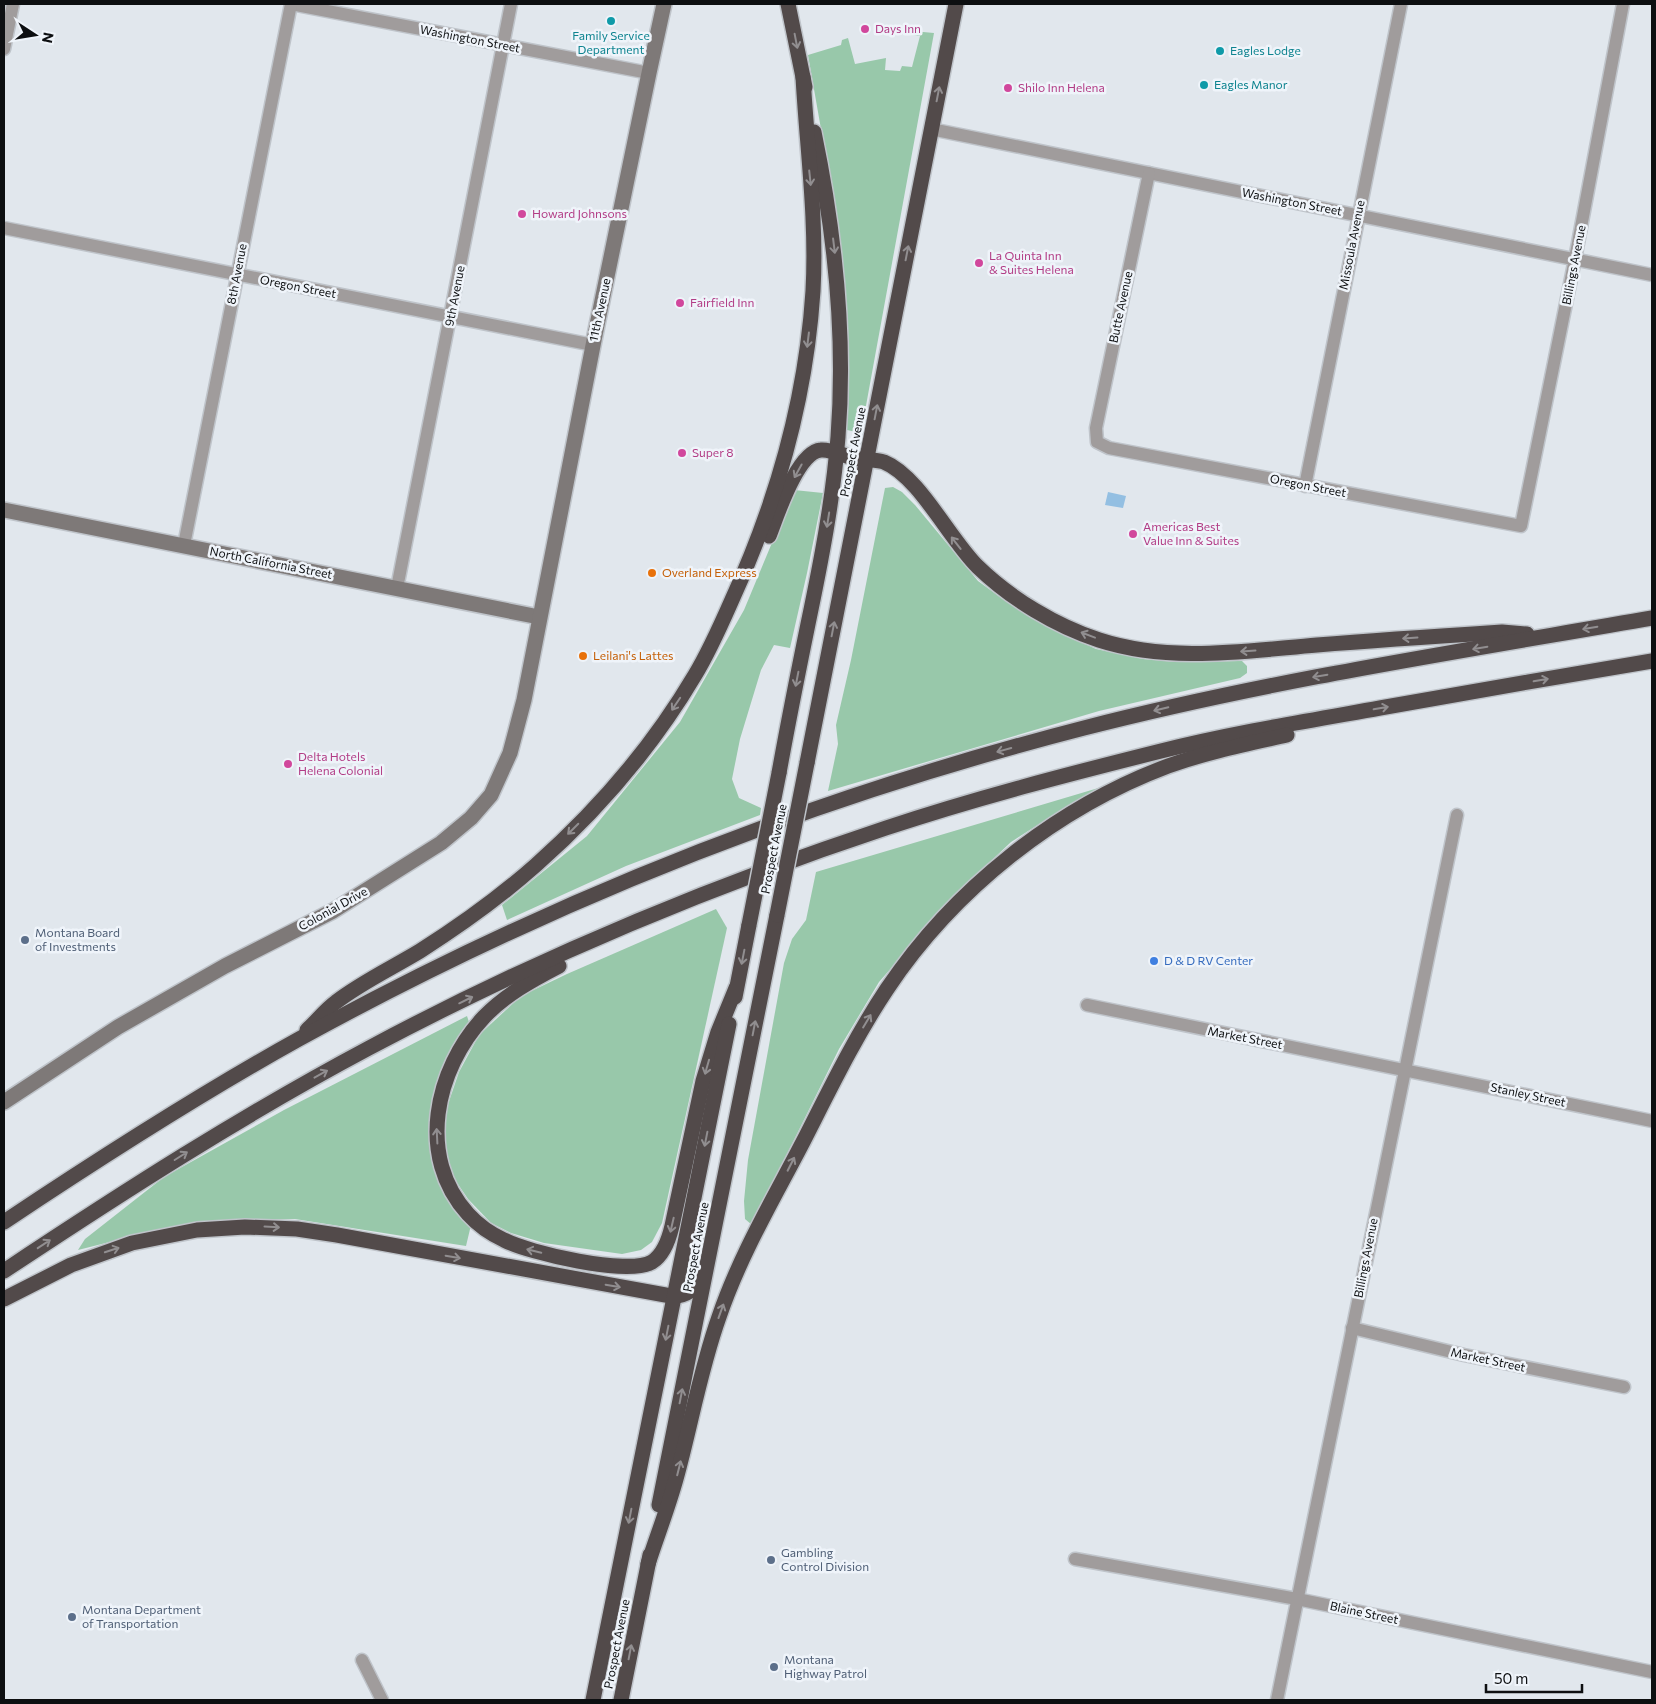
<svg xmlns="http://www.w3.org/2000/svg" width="1656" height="1704" font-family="Commissioner,sans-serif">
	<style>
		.green { fill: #98c8aa }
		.water { fill: #93bfe2 }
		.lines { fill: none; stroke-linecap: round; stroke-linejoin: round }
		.street-casing { stroke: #bfc4ca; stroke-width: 15 }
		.secondary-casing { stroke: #bfc4ca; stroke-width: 18 }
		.highway-casing { stroke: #bfc4ca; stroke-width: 18 }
		.street { stroke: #a09c9c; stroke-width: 12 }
		.secondary { stroke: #7e7978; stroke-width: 15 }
		.highway { stroke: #524a4a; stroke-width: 15 }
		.highway-bridge-casing { stroke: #bfc4ca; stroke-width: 18; stroke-linecap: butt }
		.highway-bridge { stroke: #524a4a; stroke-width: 15 }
		.oneway { stroke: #918e90 }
		.culture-dot { fill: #0f9aa8; stroke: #eff4fa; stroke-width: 2 }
		.hotel-dot { fill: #d1479c; stroke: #eff4fa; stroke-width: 2 }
		.food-dot { fill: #e8710a; stroke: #eff4fa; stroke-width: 2 }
		.service-dot { fill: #5c6f8a; stroke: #eff4fa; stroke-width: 2 }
		.shop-dot { fill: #3f7fe0; stroke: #eff4fa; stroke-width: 2 }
		.labels { text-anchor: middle; stroke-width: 5; stroke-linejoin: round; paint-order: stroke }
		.hotel-label { font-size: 12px; fill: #b23c85; stroke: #eff4fa; text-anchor: start }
		.culture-label { font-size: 12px; fill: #0d838f; stroke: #eff4fa; text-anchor: start }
		.street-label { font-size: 12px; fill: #0d0f11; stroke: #eff4fa }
		.food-label { font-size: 12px; fill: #c56008; stroke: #eff4fa; text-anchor: start }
		.service-label { font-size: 12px; fill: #4e5e75; stroke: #eff4fa; text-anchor: start }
		.shop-label { font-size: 12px; fill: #366cbe; stroke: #eff4fa; text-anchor: start }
	</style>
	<rect width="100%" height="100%" fill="#e1e7ed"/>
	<g class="green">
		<path d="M 912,31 L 934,33 L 861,433 L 847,430 L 846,299 L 831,186 L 808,55 L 841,45 L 842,40 L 848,38 L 855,64 L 886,58 L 885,70 L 900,71 L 902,66 L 912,67 L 920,36 L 911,35 Z"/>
		<path d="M 893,487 L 902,492 L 915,505 L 978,581 L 1004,600 L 1044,625 L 1096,649 L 1143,659 L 1176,662 L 1242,661 L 1247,666 L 1247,673 L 1240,678 L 1099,711 L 828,791 L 838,744 L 836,725 L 851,660 L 885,488 Z"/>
		<path d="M 794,490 L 823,493 L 807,573 L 790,648 L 774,645 L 761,670 L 740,739 L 732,779 L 739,798 L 761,808 L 760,815 L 626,866 L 507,920 L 502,905 L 587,836 L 680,722 L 744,610 Z"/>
		<path d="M 1105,786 L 1072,803 L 1011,842 L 955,895 L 879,982 L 839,1049 L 752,1225 L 745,1219 L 744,1201 L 748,1160 L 784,963 L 792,939 L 806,920 L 816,872 Z"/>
		<path d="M 716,909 L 727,928 L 662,1223 L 652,1242 L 641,1250 L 622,1254 L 544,1243 L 511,1233 L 491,1223 L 468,1199 L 449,1171 L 445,1142 L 445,1113 L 459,1072 L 479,1035 L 521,996 L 567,974 Z"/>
		<path d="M 467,1016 L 469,1022 C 459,1033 451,1047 445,1061 C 421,1114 424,1185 471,1225 L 466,1246 L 295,1219 L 225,1221 L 169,1227 L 78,1250 L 85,1239 L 164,1177 L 284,1110 Z"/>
	</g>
	<path class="water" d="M 1108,492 L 1126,496 L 1123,508 L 1105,505 Z"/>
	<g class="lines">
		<defs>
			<g id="street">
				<path d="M 291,4 L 649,73"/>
				<path d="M 4,49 L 13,4"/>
				<path d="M 931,129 L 1652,275"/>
				<path d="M 1149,173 L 1096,428 L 1097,442 L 1109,448 L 1521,526 L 1575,259 L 1623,4"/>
				<path d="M 4,228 L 593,345"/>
				<path d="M 1305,486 L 1401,4"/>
				<path d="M 184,545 L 291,4"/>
				<path d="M 397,588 L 511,4"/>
				<path d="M 1087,1005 L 1652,1121"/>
				<path d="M 1352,1328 L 1464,1355 L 1624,1387"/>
				<path d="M 1075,1559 L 1297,1599 L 1652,1672"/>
				<path d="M 362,1660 L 382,1700"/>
				<path d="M 1277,1700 L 1457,815"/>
			</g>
			<g id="secondary">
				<path d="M 4,510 L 539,617"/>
				<path d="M 4,1102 L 118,1027 L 225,966 L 333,911 L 441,843 L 471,818 L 491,795 L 510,753 L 524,700 L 597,325 L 649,73 L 664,4"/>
			</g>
			<g id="highway">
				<path d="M 788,4 L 805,87"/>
				<path d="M 769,536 C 777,516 797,452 821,450 C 830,449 845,456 854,458 C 864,460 875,459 884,462 C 919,476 950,540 978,567 C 1011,599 1056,626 1099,640 C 1170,663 1245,651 1317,645 C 1379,640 1440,636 1502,632 L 1527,634"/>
				<path d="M 807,763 L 956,4"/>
				<path d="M 779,773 C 788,723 798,673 808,624 C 821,562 833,500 838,437 C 846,334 835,233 814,132"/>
				<path d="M 559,966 C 532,980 505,995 484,1017 C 435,1069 416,1157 468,1214 C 478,1225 491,1234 504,1240 C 529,1253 628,1276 652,1262 C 663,1255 669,1239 672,1226 L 703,1081 L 718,1032 L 736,988"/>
				<path d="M 735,997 L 749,925"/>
				<path d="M 307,1030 C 317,1021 325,1010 336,1002 C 362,982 392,968 420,951 C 461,925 500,897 536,865 C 598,810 653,746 695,675 C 709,652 720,627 731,602 C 776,504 806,399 813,291 C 817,220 807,148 803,77"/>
				<path d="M 4,1222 C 100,1158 198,1095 299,1039 C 546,903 811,798 1084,728 C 1271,680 1462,651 1652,618"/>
				<path d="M 4,1271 C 123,1192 243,1115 369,1048 C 534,960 708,887 886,828 C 976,798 1069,774 1161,751 C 1233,733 1307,721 1380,708 C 1471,692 1561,676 1652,661"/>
				<path d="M 4,1299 L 71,1265 L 132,1243 L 197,1230 L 245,1227 L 297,1229 L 337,1235 L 671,1296 C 686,1297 697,1288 704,1275"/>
				<path d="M 659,1505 L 777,915"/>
				<path d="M 648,1564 C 657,1536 668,1508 676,1479 C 691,1425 700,1370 719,1317 C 740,1255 774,1198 804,1140 C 830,1089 855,1037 887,989 C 954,889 1056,808 1168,766 C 1207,752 1247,744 1287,735"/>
				<path d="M 593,1700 L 729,1024"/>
				<path d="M 621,1700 L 650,1555"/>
			</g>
		</defs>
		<use href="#street" class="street-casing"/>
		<use href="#secondary" class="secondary-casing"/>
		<use href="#highway" class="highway-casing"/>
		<use href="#street" class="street"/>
		<use href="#secondary" class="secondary"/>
		<use href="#highway" class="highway"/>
		<defs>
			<g id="highway-bridge">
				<path d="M 777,915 L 807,763"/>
				<path d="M 749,925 L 779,773"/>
			</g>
		</defs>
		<use href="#highway-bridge" class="highway-bridge-casing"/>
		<use href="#highway-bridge" class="highway-bridge"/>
	</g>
	<defs><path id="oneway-shaft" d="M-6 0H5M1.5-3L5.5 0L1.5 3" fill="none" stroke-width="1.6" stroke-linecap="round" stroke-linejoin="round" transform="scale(1.25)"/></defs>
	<g class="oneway">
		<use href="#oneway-shaft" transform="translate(796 41) rotate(79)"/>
		<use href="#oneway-shaft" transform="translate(938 94) rotate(-79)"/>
		<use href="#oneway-shaft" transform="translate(810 178) rotate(84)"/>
		<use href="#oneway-shaft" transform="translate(834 246) rotate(83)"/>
		<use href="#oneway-shaft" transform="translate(907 253) rotate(-79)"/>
		<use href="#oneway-shaft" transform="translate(808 340) rotate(97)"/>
		<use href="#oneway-shaft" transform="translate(876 412) rotate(-79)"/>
		<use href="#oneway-shaft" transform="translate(798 471) rotate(119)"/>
		<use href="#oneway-shaft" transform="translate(828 520) rotate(99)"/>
		<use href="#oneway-shaft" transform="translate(956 543) rotate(-128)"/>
		<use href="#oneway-shaft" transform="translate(1590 628) rotate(170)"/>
		<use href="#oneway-shaft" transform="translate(833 629) rotate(-79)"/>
		<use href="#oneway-shaft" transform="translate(1088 635) rotate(-159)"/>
		<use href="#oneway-shaft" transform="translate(1410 638) rotate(176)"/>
		<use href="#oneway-shaft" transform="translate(1480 648) rotate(170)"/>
		<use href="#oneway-shaft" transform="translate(1248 651) rotate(176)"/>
		<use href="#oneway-shaft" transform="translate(1320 676) rotate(170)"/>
		<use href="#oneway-shaft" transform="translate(797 679) rotate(101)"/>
		<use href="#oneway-shaft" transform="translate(1541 680) rotate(-10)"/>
		<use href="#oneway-shaft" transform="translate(676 704) rotate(124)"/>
		<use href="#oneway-shaft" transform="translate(1381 708) rotate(-10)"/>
		<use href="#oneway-shaft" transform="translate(1161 709) rotate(167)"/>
		<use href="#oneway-shaft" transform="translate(1004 750) rotate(165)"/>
		<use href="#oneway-shaft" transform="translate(573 829) rotate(135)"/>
		<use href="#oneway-shaft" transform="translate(743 957) rotate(101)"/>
		<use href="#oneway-shaft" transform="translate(466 1000) rotate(-26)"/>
		<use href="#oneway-shaft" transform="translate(867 1021) rotate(-59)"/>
		<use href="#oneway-shaft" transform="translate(754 1028) rotate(-79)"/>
		<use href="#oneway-shaft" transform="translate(707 1067) rotate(106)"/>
		<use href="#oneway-shaft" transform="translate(321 1074) rotate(-29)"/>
		<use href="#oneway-shaft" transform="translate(437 1136) rotate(-93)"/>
		<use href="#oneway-shaft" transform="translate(706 1139) rotate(101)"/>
		<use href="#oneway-shaft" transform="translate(181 1156) rotate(-32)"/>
		<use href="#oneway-shaft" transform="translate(791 1164) rotate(-63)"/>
		<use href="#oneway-shaft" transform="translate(672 1225) rotate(103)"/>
		<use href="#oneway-shaft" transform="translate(272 1227) rotate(3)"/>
		<use href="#oneway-shaft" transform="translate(44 1244) rotate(-33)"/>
		<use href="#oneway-shaft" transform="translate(112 1250) rotate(-18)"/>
		<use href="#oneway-shaft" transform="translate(534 1251) rotate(-166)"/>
		<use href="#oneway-shaft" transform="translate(453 1257) rotate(10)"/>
		<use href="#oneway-shaft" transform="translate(613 1286) rotate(10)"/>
		<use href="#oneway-shaft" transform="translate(721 1311) rotate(-70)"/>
		<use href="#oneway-shaft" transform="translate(667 1333) rotate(101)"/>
		<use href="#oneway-shaft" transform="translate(681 1396) rotate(-79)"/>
		<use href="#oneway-shaft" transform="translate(679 1468) rotate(-76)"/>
		<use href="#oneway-shaft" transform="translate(630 1516) rotate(101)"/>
		<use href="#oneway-shaft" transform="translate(630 1652) rotate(-79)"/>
	</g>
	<g class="culture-dot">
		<circle cx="611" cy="21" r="5"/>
		<circle cx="1220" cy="51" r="5"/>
		<circle cx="1204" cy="85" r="5"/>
	</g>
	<g class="hotel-dot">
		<circle cx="865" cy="29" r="5"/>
		<circle cx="1008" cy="88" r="5"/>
		<circle cx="522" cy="214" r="5"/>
		<circle cx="979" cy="263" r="5"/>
		<circle cx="680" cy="303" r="5"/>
		<circle cx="682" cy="453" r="5"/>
		<circle cx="1133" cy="534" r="5"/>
		<circle cx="288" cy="764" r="5"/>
	</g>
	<g class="food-dot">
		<circle cx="652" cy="573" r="5"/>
		<circle cx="583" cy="656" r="5"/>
	</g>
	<g class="service-dot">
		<circle cx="25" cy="940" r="5"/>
		<circle cx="771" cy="1560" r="5"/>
		<circle cx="72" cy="1617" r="5"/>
		<circle cx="774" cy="1667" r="5"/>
	</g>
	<circle class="shop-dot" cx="1154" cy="961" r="5"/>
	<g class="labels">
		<g class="hotel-label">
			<text x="875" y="33">Days Inn</text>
			<text x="1018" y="92">Shilo Inn Helena</text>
			<text x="532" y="218">Howard Johnsons</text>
			<text x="989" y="260">La Quinta Inn<tspan x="989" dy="14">&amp; Suites Helena</tspan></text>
			<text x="690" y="307">Fairfield Inn</text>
			<text x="692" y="457">Super 8</text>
			<text x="1143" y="531">Americas Best<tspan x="1143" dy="14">Value Inn &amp; Suites</tspan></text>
			<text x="298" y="761">Delta Hotels<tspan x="298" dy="14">Helena Colonial</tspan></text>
		</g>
		<g class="culture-label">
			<text x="611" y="40" text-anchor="middle">Family Service<tspan x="611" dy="14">Department</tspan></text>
			<text x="1230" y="55">Eagles Lodge</text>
			<text x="1214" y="89">Eagles Manor</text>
		</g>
		<g class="street-label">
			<text transform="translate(470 39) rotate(11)" y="4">Washington Street</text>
			<text transform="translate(1292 202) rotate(11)" y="4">Washington Street</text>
			<text transform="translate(1352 245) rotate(-79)" y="4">Missoula Avenue</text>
			<text transform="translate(1574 265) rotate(-79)" y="4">Billings Avenue</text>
			<text transform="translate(237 274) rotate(-79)" y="4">8th Avenue</text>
			<text transform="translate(298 287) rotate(11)" y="4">Oregon Street</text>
			<text transform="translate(455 296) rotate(-79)" y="4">9th Avenue</text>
			<text transform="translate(1121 307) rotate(-78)" y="4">Butte Avenue</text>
			<text transform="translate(600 310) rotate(-78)" y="4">11th Avenue</text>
			<text transform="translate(853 452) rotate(-79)" y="4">Prospect Avenue</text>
			<text transform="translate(1308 486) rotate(11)" y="4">Oregon Street</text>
			<text transform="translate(271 563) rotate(11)" y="4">North California Street</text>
			<text transform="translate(774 849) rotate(-79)" y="4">Prospect Avenue</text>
			<text transform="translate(333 909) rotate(-29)" y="4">Colonial Drive</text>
			<text transform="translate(1245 1038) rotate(11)" y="4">Market Street</text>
			<text transform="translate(1528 1095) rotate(12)" y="4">Stanley Street</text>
			<text transform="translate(696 1247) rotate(-79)" y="4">Prospect Avenue</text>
			<text transform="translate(1366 1258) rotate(-79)" y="4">Billings Avenue</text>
			<text transform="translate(1488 1360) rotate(12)" y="4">Market Street</text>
			<text transform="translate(1364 1613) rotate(12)" y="4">Blaine Street</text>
			<text transform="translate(617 1644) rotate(-79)" y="4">Prospect Avenue</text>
		</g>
		<g class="food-label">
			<text x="662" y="577">Overland Express</text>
			<text x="593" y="660">Leilani's Lattes</text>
		</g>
		<g class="service-label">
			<text x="35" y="937">Montana Board<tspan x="35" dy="14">of Investments</tspan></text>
			<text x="781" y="1557">Gambling<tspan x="781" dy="14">Control Division</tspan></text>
			<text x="82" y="1614">Montana Department<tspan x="82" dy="14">of Transportation</tspan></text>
			<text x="784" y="1664">Montana<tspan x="784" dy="14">Highway Patrol</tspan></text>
		</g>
		<g class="shop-label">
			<text x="1164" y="965">D &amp; D RV Center</text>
		</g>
	</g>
	<rect width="1656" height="1704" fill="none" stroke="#0d0f11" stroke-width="10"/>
	<g transform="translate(35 35) rotate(102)" stroke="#eff4fa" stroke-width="4" paint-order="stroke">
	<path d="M0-4L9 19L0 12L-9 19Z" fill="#0d0f11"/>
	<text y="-8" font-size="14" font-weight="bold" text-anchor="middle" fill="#0d0f11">N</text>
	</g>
	<path d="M1486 1684v8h96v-8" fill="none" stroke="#0d0f11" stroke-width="2.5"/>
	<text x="1494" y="1684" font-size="15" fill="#0d0f11" stroke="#eff4fa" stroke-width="4" paint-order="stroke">50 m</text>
</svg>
